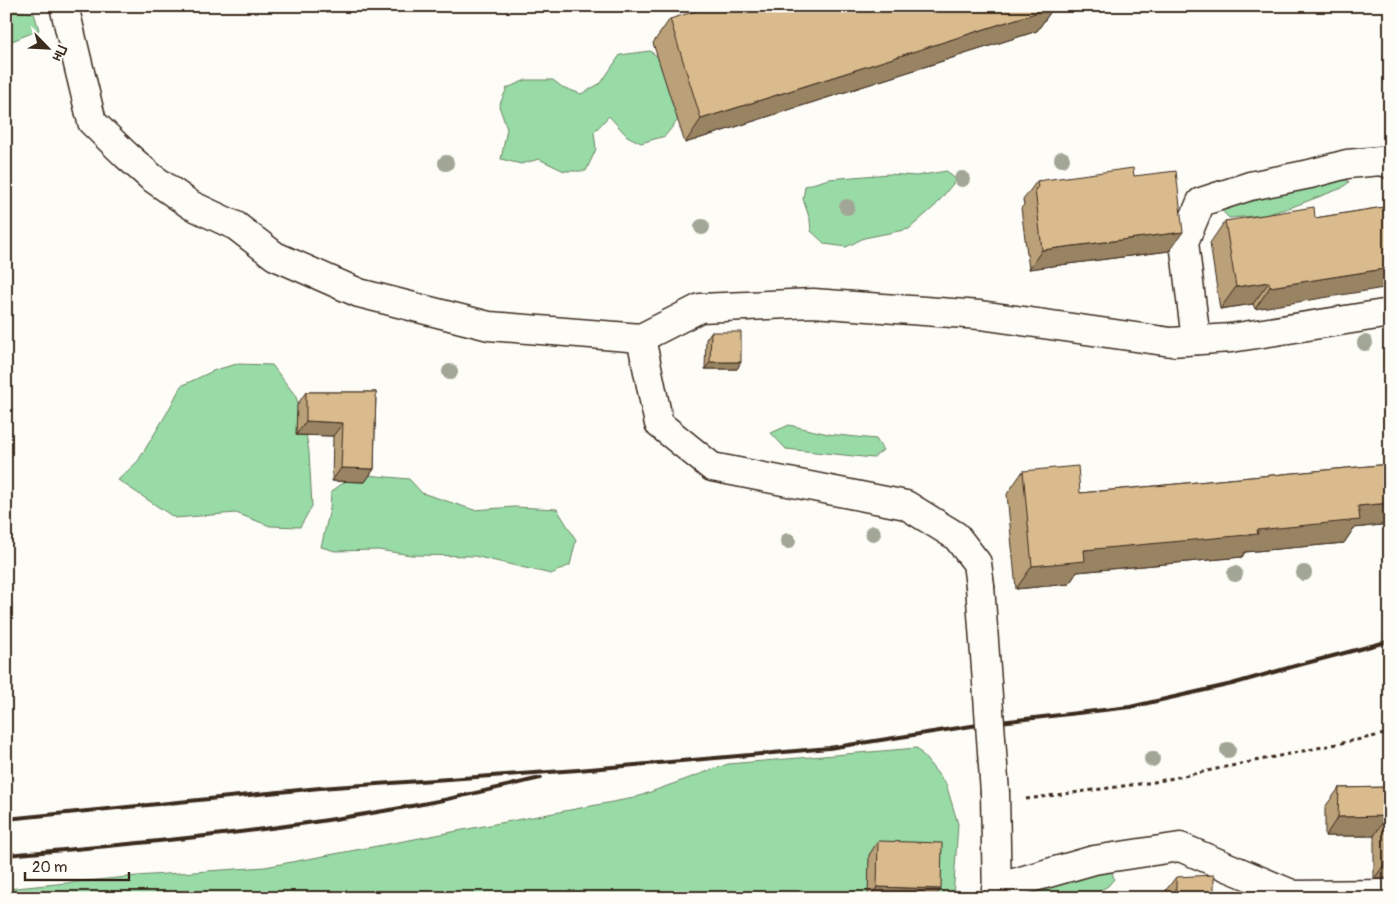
<svg xmlns="http://www.w3.org/2000/svg" width="1396" height="904" font-family="Pangolin,sans-serif">
	<style>
		.green { fill: #98dba7; stroke: #6a8262 }
		.lines { fill: none; stroke-linecap: round; stroke-linejoin: round }
		.minor-casing { stroke: #3b2a1e; stroke-width: 31 }
		.path { stroke: #3b2a1e; stroke-width: 3; stroke-dasharray: 4 4; stroke-linecap: butt }
		.minor { stroke: #fdfcf7; stroke-width: 28 }
		.rail { stroke: #3b2a1e; stroke-width: 4 }
		.minor-bridge-casing { stroke: #3b2a1e; stroke-width: 31; stroke-linecap: butt }
		.minor-bridge { stroke: #fdfcf7; stroke-width: 28 }
		.tree { fill: #a2a696 }
		.wall { fill: #bba179; stroke: #3b2a1e }
		.shaded-wall { fill: #988363; stroke: #3b2a1e }
		.building { fill: #d9bb8d; stroke: #3b2a1e }
	</style>
	<rect width="100%" height="100%" fill="#fdfcf7"/>
	<filter id="ink" filterUnits="userSpaceOnUse"><feTurbulence type="fractalNoise" baseFrequency=".02" numOctaves="2"/><feDisplacementMap in="SourceGraphic" scale="10" xChannelSelector="R" yChannelSelector="G"/><feConvolveMatrix kernelMatrix="1 2 1 2 8 2 1 2 1" color-interpolation-filters="sRGB"/></filter>
	<g filter="url(#ink)">
		<g class="green">
			<path d="M 6,10 L 34,13 L 39,30 L 12,41 L 6,49 Z"/>
			<path d="M 650,51 L 672,68 L 681,116 L 665,136 L 641,143 L 627,136 L 609,116 L 594,132 L 596,149 L 586,171 L 564,171 L 539,159 L 521,164 L 501,159 L 507,129 L 499,106 L 507,88 L 526,80 L 553,80 L 562,87 L 581,94 L 601,83 L 620,55 Z"/>
			<path d="M 1326,166 L 1349,182 L 1342,188 L 1292,207 L 1265,215 L 1229,218 L 1213,201 Z"/>
			<path d="M 947,171 L 956,180 L 935,206 L 909,229 L 864,238 L 846,247 L 825,244 L 811,231 L 810,220 L 803,199 L 805,186 L 829,179 L 889,174 L 916,176 Z"/>
			<path d="M 237,364 L 272,365 L 295,395 L 303,415 L 309,452 L 312,506 L 300,527 L 270,526 L 236,513 L 175,518 L 118,480 L 138,461 L 167,413 L 181,386 L 215,370 Z"/>
			<path d="M 789,425 L 828,434 L 876,439 L 883,450 L 873,458 L 786,449 L 771,433 Z"/>
			<path d="M 355,474 L 409,479 L 422,493 L 474,510 L 514,507 L 557,509 L 576,540 L 570,565 L 551,574 L 474,556 L 411,555 L 378,550 L 335,551 L 321,547 L 330,509 L 331,492 Z"/>
			<path d="M 917,748 L 946,784 L 958,824 L 953,898 L 6,898 L 6,889 L 137,876 L 265,867 L 634,798 L 728,764 Z"/>
			<path d="M 1111,869 L 1114,879 L 1108,886 L 1096,893 L 1096,898 L 1027,898 L 1046,881 Z"/>
		</g>
		<g class="lines">
			<defs>
				<g id="minor">
					<path d="M 64,6 L 92,122 L 126,155 L 151,177 L 191,205 L 236,226 L 275,256 L 359,293 L 489,326 L 641,338 L 659,424 L 712,467 L 906,505 L 956,536 L 977,563 L 980,586"/>
					<path d="M 641,338 L 700,308 L 813,303 L 980,315 L 1171,342 L 1231,338 L 1390,313"/>
					<path d="M 1196,340 L 1184,242 L 1201,202 L 1250,186 L 1310,174 L 1347,164 L 1381,161 L 1390,164"/>
					<path d="M 995,793 L 997,898"/>
					<path d="M 996,888 L 1094,860 L 1180,847 L 1294,895 L 1390,894"/>
				</g>
			</defs>
			<use href="#minor" class="minor-casing"/>
			<path class="path" d="M 1026,799 L 1154,782 L 1390,733"/>
			<use href="#minor" class="minor"/>
			<g class="rail">
				<path d="M 6,819 L 320,788 L 578,770 L 829,748 L 991,723 L 1130,707 L 1232,684 L 1295,666 L 1390,641"/>
				<path d="M 6,855 C 150,843 296,829 438,801 C 472,794 506,786 541,778"/>
			</g>
			<defs>
				<path id="minor-bridge" d="M 980,586 L 995,793"/>
			</defs>
			<use href="#minor-bridge" class="minor-bridge-casing"/>
			<use href="#minor-bridge" class="minor-bridge"/>
		</g>
		<g class="tree">
			<circle cx="1062" cy="159" r="8"/>
			<circle cx="446" cy="163" r="8"/>
			<circle cx="962" cy="179" r="8"/>
			<circle cx="847" cy="207" r="8"/>
			<circle cx="702" cy="227" r="8"/>
			<circle cx="1365" cy="343" r="8"/>
			<circle cx="450" cy="372" r="8"/>
			<circle cx="873" cy="533" r="8"/>
			<circle cx="788" cy="541" r="8"/>
			<circle cx="1304" cy="573" r="8"/>
			<circle cx="1235" cy="574" r="8"/>
			<circle cx="1228" cy="750" r="8"/>
			<circle cx="1152" cy="759" r="8"/>
		</g>
		<g class="wall">
			<path d="M 1054,7 L 1037,31 L 685,143 L 653,43 L 670,19 Z"/>
			<path d="M 1134,176 L 1169,251 L 1029,269 L 1021,208 L 1024,205 L 1023,200 L 1037,181 Z"/>
			<path d="M 1390,206 L 1255,309 L 1253,304 L 1220,309 L 1210,243 L 1225,221 L 1315,218 Z"/>
			<path d="M 711,332 L 741,362 L 737,369 L 705,369 L 706,339 Z"/>
			<path d="M 306,392 L 376,392 L 374,469 L 365,482 L 332,481 L 333,436 L 296,435 L 297,405 Z"/>
			<path d="M 1390,464 L 1390,524 L 1354,528 L 1344,543 L 1245,552 L 1242,557 L 1077,572 L 1069,584 L 1016,589 L 1007,494 L 1023,471 L 1080,493 Z"/>
			<path d="M 1390,787 L 1390,878 L 1374,879 L 1374,836 L 1325,836 L 1325,807 L 1339,788 Z"/>
			<path d="M 878,841 L 935,898 L 868,898 L 869,855 Z"/>
			<path d="M 1176,877 L 1214,898 L 1166,898 L 1166,890 Z"/>
		</g>
		<g class="shaded-wall">
			<path d="M 1054,7 L 1037,31 L 685,143 L 701,119 Z"/>
			<path d="M 1183,232 L 1169,251 L 1029,269 L 1042,250 Z"/>
			<path d="M 1390,268 L 1390,287 L 1255,309 L 1270,287 Z"/>
			<path d="M 1269,282 L 1253,304 L 1220,309 L 1236,287 Z"/>
			<path d="M 710,362 L 741,362 L 737,369 L 705,369 Z"/>
			<path d="M 306,421 L 343,423 L 333,436 L 296,435 Z"/>
			<path d="M 341,468 L 374,469 L 365,482 L 332,481 Z"/>
			<path d="M 1390,503 L 1390,524 L 1354,528 L 1344,543 L 1245,552 L 1242,557 L 1077,572 L 1069,584 L 1016,589 L 1032,566 L 1084,550 L 1257,530 L 1358,506 Z"/>
			<path d="M 1387,816 L 1374,836 L 1325,836 L 1338,817 Z"/>
			<path d="M 1388,859 L 1390,859 L 1390,878 L 1374,879 Z"/>
			<path d="M 877,887 L 941,889 L 935,898 L 869,898 Z"/>
		</g>
		<g class="building">
			<path d="M 712,6 L 1054,6 L 1054,7 L 701,119 L 670,19 Z"/>
			<path d="M 1133,168 L 1134,176 L 1176,171 L 1183,232 L 1042,250 L 1035,189 L 1038,188 L 1037,181 Z"/>
			<path d="M 1390,206 L 1390,268 L 1270,287 L 1269,282 L 1236,287 L 1225,221 L 1314,207 L 1315,218 Z"/>
			<path d="M 711,332 L 741,332 L 741,362 L 710,362 Z"/>
			<path d="M 306,392 L 376,392 L 374,469 L 341,468 L 343,423 L 306,421 Z"/>
			<path d="M 1390,464 L 1390,503 L 1358,506 L 1360,520 L 1257,530 L 1258,534 L 1084,550 L 1085,561 L 1032,566 L 1023,471 L 1078,466 L 1080,493 Z"/>
			<path d="M 1390,787 L 1390,859 L 1388,859 L 1387,816 L 1338,817 L 1339,788 Z"/>
			<path d="M 878,841 L 942,843 L 941,889 L 877,887 Z"/>
			<path d="M 1214,875 L 1214,898 L 1176,898 L 1176,877 Z"/>
		</g>
	</g>
	<rect width="1396" height="904" fill="none" stroke="#fdfcf7" stroke-width="25"/>
	<rect x="12" y="12" width="1371" height="879" fill="none" stroke="#3b2a1e" stroke-width="2" filter="url(#ink)"/>
	<g transform="translate(48 48) rotate(114)" stroke="#fdfcf7" stroke-width="4" paint-order="stroke">
	<path d="M0-4L9 19L0 12L-9 19Z" fill="#3b2a1e"/>
	<text y="-8" font-size="14" font-weight="bold" text-anchor="middle" fill="#3b2a1e">Пн</text>
	</g>
	<path d="M25 872v8h104v-8" fill="none" stroke="#3b2a1e" stroke-width="2.5"/>
	<text x="32" y="872" font-size="15" fill="#3b2a1e" stroke="#fdfcf7" stroke-width="4" paint-order="stroke">20 m</text>
</svg>
